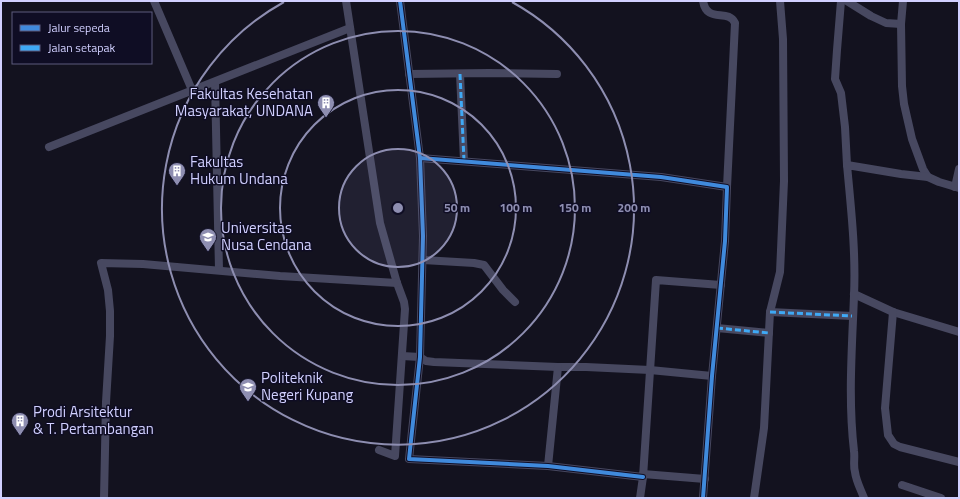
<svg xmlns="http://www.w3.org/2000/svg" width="960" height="499" font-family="'Titillium Web',sans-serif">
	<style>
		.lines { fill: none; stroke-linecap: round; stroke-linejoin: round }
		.minor { stroke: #474860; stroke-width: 8 }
		.quiet { stroke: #3fa9f5; stroke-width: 3; stroke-dasharray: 6 3; stroke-linecap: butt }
		.cycleway-casing { stroke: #0f0d24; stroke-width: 6 }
		.cycleway { stroke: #408adc; stroke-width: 4 }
		.ring { fill: none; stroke: #8e8eb1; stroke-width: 2 }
		.labels { text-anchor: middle; stroke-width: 3; stroke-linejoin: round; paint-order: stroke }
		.poi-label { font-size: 15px; fill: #d1d0ff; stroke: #0f0d24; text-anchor: start }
		.centre { fill: #8e8eb1; stroke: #0f0d24; stroke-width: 2 }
		.ring-label { font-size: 12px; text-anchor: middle; font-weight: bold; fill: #8e8eb1; stroke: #0f0d24; stroke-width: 3; stroke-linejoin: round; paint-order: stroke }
	</style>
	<rect width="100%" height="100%" fill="#13121f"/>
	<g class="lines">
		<g class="minor">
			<path d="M 154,1 L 192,90"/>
			<path d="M 346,1 L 380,223 L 397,283 L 404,302 L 405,309 L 395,456 L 379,450"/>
			<path d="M 400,1 L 420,158 L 423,236 L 420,357 L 409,459 L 548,466 L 643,477"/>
			<path d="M 703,1 C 707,24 728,8 735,23 L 727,187"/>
			<path d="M 841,1 L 837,50 L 835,79 L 841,93 L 845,127 L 847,165"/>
			<path d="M 847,1 L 871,16 L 886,23 L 901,24"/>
			<path d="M 903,1 L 901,24 L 902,86 L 904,104 L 912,139 L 923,169 L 928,177 L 939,182 L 959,188"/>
			<path d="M 409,74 L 489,73 L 557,74"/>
			<path d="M 460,74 L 464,161"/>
			<path d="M 215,82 L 219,270"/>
			<path d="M 49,147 L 350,28"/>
			<path d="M 420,158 L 661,177 L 727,187 L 725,241 L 712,376 L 703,498"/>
			<path d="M 955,187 L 959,169"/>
			<path d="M 423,260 L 474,263 L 484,265 L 503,290 L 515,302"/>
			<path d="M 854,294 L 893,312 L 959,332"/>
			<path d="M 770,312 L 852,316"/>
			<path d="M 893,312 L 885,408 L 888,435 L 894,444 L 900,447 L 959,462"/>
			<path d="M 717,328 L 769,333"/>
			<path d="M 402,356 L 420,357 L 426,361 L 434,362 L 558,367 L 586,367 L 650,370 L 712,376"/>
			<path d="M 548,466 L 558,367"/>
			<path d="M 643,474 L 705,479"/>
			<path d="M 902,485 L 941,498"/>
			<path d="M 104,498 L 106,402 L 110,336 L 110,311 L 108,290 L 101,263 L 143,264 L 280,276 L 397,283"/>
			<path d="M 640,498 L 643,477 L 656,280 L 721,285"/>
			<path d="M 754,498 L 764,428 L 770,312 L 780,272 L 781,250 L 784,181 L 783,39 L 780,1"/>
			<path d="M 864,498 C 861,490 856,481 855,472 C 853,466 855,458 854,451 C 848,399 852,348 854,296 C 856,252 851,208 847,165 L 901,174 L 928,177"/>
		</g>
		<g class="quiet">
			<path d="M 460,74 L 464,161"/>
			<path d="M 770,312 L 852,316"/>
			<path d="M 717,328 L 769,333"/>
		</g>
		<defs>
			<g id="cycleway">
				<path d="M 400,1 L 420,158 L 423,236 L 420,357 L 409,459 L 548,466 L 643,477"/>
				<path d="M 420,158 L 661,177 L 727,187 L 725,241 L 712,376 L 703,498"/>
			</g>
		</defs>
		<use href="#cycleway" class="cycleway-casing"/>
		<use href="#cycleway" class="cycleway"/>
	</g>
	<circle cx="398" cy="208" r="59" fill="#8e8eb1" fill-opacity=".12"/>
	<g class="ring">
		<circle cx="398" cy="208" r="59"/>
		<circle cx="398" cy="208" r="118"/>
		<circle cx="398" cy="208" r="177"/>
		<path d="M512 2A236 236 0 1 1 284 2"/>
	</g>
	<defs>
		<symbol id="building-pin" viewBox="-11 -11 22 30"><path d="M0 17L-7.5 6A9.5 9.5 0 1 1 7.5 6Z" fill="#8e8eb1" stroke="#0f0d24"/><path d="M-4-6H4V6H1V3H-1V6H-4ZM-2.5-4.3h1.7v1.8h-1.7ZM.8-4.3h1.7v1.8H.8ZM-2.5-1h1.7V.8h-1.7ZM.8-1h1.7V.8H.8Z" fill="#fff"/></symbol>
		<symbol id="university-pin" viewBox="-11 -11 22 30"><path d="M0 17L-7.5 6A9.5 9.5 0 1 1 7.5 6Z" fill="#8e8eb1" stroke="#0f0d24"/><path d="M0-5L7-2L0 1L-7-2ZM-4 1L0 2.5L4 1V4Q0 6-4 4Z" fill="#fff"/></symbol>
	</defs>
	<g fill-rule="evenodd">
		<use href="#building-pin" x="316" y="93" width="20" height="27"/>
		<use href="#building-pin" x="167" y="161" width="20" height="27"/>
		<use href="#university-pin" x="198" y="227" width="20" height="27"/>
		<use href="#university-pin" x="238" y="377" width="20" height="27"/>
		<use href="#building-pin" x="10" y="411" width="20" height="27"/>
	</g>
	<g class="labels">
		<g class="poi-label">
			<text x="313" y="99" text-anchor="end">Fakultas Kesehatan<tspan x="313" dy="17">Masyarakat, UNDANA</tspan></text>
			<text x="190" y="167">Fakultas<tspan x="190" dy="17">Hukum Undana</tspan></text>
			<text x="221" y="233">Universitas<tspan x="221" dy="17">Nusa Cendana</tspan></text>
			<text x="261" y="383">Politeknik<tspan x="261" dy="17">Negeri Kupang</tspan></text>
			<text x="33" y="417">Prodi Arsitektur<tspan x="33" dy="17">&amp; T. Pertambangan</tspan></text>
		</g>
	</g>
	<circle cx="398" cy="208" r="6" class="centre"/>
	<g class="ring-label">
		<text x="457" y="212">50 m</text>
		<text x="516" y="212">100 m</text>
		<text x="575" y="212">150 m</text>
		<text x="634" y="212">200 m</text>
	</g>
	<rect width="960" height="499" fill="none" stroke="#d1d0ff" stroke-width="4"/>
	<rect x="12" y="12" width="140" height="52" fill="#0f0d24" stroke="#5d5b7c"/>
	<rect x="20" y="25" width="20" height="6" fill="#408adc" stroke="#5d5b7c"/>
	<text x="48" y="32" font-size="12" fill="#d1d0ff">Jalur sepeda</text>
	<rect x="20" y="45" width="20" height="6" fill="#3fa9f5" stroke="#5d5b7c"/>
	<text x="48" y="52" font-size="12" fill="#d1d0ff">Jalan setapak</text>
</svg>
